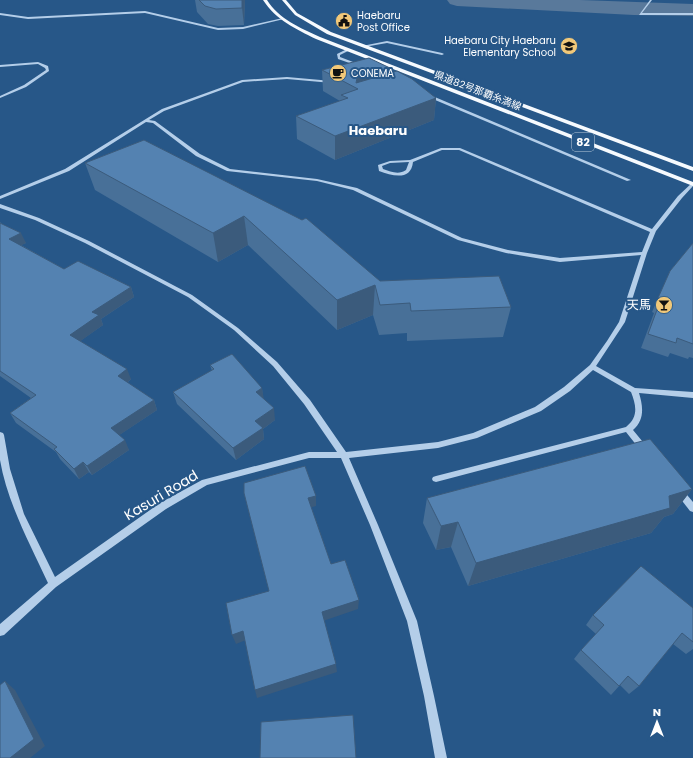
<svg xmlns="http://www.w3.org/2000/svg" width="693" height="758" font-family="Poppins,'Noto Sans JP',sans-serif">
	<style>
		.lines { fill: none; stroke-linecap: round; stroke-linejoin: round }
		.river { fill: #59799b; fill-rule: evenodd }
		.minor { fill: #b4cee9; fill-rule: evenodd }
		.major { fill: #f6fafe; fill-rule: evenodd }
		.wall { fill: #487098 }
		.shaded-wall { fill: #3b5b7c }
		.building { fill: #5482b1; stroke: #3b5b7c }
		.labels { text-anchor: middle; stroke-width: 4; stroke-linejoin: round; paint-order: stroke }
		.far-poi-label { font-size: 10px; fill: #fff; stroke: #275788; text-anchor: start }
		.far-street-label { font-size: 10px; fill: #fff; stroke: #275788 }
		.shield { fill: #275788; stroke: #becddb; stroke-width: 1 }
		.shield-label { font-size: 11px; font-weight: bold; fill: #fff }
		.poi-label { font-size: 12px; fill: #fff; stroke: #275788; text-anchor: end }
		.far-district-label { font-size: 13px; font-weight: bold; fill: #fff; stroke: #275788 }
		.near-street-label { font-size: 14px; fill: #fff; stroke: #275788 }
	</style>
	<rect width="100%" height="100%" fill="#275788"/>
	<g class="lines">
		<path class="river" d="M 447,0 L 580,0 L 693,4 L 693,16 L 634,15 L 457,6 L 450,4 Z"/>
		<g class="minor">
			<path d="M 650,0 L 652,0 L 642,13 L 693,13 L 693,15 L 639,15 Z"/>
			<path d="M 145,11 L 218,28 L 243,27 L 283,18 L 284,19 L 243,29 L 218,30 L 145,13 L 28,19 L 0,15 L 0,13 L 28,17 Z"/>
			<path d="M 387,41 L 442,53 L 444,54 L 442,55 L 387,43 L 364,47 L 362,46 Z"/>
			<path d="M 347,49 L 350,50 L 340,55 L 340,57 L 361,65 L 361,67 L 338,59 L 337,54 Z"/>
			<path d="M 38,62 L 48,66 L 49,71 L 26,87 L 0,98 L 0,96 L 24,85 L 46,70 L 45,68 L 38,64 L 0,67 L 0,65 Z"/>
			<path d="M 287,77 L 332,81 L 334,82 L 332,83 L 287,79 L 243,82 L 164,111 L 149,120 L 155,121 L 200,154 L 230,169 L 317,179 L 357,188 L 462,238 L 508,250 L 560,258 L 642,252 L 650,232 L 459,150 L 442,150 L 413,162 C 411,181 393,176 379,171 L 378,165 L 390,161 L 410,160 L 441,148 L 460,148 L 652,229 L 678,196 L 693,182 L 693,186 L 682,198 L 656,231 L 647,253 L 625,322 L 596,366 L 635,388 L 693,392 L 693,398 L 639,393 C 643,406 645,420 633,430 L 647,447 L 648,449 L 647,451 L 644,452 L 641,451 L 626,432 L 436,482 L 433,481 L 432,479 L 433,477 L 436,476 L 626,427 C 639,417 636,405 631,392 L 593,370 L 570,391 L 541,411 L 477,438 L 438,448 L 349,458 L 378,525 L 417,621 L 434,696 L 447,758 L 435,758 L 424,696 L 407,621 L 370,525 L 341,458 L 309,458 L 207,485 L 166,509 L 56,587 L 4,635 L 0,636 L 0,624 L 48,583 C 30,544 7,502 0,460 C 0,451 0,441 0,432 L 3,433 L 4,435 L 10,469 L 24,514 L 55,577 L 160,503 L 202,480 L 309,452 L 337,452 L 304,404 L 273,366 L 234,330 L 188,297 L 85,243 L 35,220 L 0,208 L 0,204 L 39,218 L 89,241 L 192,295 L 238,328 L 277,362 L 310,400 L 346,452 L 438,442 L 473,433 L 535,407 L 564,387 L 590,365 L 607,341 L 619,322 L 641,255 L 560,262 L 506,253 L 458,240 L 353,190 L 317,181 L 227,171 L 196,156 L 153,123 L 146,122 L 69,171 L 0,199 L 0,196 L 65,169 L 162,109 L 242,80 ZM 409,162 L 406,170 C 399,175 391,172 383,169 L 382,166 L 390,163 Z"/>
			<path d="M 428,95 L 430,95 L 631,180 L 627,181 L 428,97 Z"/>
			<path d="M 679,487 L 682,489 L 693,502 L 693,512 L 690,511 L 676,493 L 675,491 L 676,489 Z"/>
		</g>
		<g class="major">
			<path d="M 263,0 L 267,0 C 279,19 300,28 320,37 L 693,182 L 693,186 L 316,39 C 296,29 276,20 263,0 Z"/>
			<path d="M 282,0 L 286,0 L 297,13 L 331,32 L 693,167 L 693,171 L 327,34 L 295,15 Z"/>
		</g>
	</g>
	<g class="wall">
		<path d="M 195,0 L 245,0 L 244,25 L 218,26 L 208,24 L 197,12 Z"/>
		<path d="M 390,68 L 390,73 L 436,98 L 434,120 L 335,160 L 297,139 L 296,116 L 340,101 L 323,91 L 322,70 Z"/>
		<path d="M 144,140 L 380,281 L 511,307 L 503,337 L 407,341 L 407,333 L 379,335 L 373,315 L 337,330 L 248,245 L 218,262 L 95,190 L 85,163 Z"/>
		<path d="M 0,222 L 1,223 L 26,243 L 21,245 L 64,269 L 131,287 L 134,297 L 101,319 L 103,325 L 80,341 L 131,379 L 127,383 L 154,400 L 157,410 L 119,435 L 129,450 L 92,475 L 89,472 L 79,479 L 60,459 L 56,452 L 16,423 L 10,413 L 31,398 L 0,376 Z"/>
		<path d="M 693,243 L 693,358 L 689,357 L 688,359 L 670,353 L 668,357 L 641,348 L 654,313 L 652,312 L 670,271 Z"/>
		<path d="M 210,365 L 262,388 L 263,399 L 275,420 L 263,429 L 264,439 L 236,460 L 177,404 L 173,392 L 212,371 Z"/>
		<path d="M 692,489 L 673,514 L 664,517 L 651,533 L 468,586 L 451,547 L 436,550 L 423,523 L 427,498 Z"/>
		<path d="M 693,608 L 693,649 L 686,654 L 673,644 L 639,686 L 629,694 L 620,685 L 611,695 L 574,659 L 581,650 L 596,634 L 586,625 L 593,615 Z"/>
	</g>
	<g class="shaded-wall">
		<path d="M 242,0 L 245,0 L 244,25 L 242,8 Z"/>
		<path d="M 390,68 L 389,89 L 358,89 L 356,88 L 357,78 Z"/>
		<path d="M 436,98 L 434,120 L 335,160 L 335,136 Z"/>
		<path d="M 244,216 L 248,245 L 218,262 L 213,233 Z"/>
		<path d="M 21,233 L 26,243 L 14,249 L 9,239 Z"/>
		<path d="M 375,285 L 373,315 L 337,330 L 337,300 Z"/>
		<path d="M 131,287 L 134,297 L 101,319 L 103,325 L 75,345 L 70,335 L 92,312 Z"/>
		<path d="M 127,369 L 131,379 L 122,387 L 118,376 Z"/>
		<path d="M 262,388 L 264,400 L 256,392 Z"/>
		<path d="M 154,400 L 157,410 L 115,438 L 111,428 Z"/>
		<path d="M 274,408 L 275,420 L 263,429 L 264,439 L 236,460 L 233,448 L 255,421 Z"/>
		<path d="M 125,440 L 129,450 L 92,475 L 87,466 Z"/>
		<path d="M 83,462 L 89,472 L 79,479 L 74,469 Z"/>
		<path d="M 692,489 L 673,514 L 664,517 L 651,533 L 468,586 L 476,563 L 669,496 Z"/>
		<path d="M 316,496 L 316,506 L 309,508 L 308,498 Z"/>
		<path d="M 458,522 L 451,547 L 436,550 L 441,526 Z"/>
		<path d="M 359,600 L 358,609 L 323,621 L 322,612 Z"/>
		<path d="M 243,631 L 246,640 L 236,644 L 232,635 Z"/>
		<path d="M 336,664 L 337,672 L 257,698 L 255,690 Z"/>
		<path d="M 5,681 L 15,690 L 45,746 L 30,758 L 10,758 Z"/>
	</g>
	<g class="building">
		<path d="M 199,0 L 242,0 L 242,8 L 216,9 L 205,6 Z"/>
		<path d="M 369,58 L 390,68 L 357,78 L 356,83 L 397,71 L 412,79 L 436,98 L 335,136 L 296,116 L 348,98 L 341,95 L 358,89 L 322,70 Z"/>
		<path d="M 144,140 L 302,220 L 306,218 L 380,281 L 499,276 L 511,307 L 411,311 L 410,303 L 380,305 L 375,285 L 337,300 L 244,216 L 213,233 L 85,163 Z"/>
		<path d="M 0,223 L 21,233 L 9,239 L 64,269 L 78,261 L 131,287 L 92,312 L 99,315 L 70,335 L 127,369 L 118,376 L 154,400 L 111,428 L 125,440 L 87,466 L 83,462 L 74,469 L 54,449 L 57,447 L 10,413 L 36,395 L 0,371 Z"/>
		<path d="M 693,243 L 693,344 L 677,338 L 676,343 L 648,334 L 661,299 L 658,298 L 670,271 Z"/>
		<path d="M 232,354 L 262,388 L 256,392 L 274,408 L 255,421 L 263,428 L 233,448 L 173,392 L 214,369 L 210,365 Z"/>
		<path d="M 650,439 L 692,489 L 669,496 L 670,508 L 476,563 L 458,522 L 441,526 L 427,498 Z"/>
		<path d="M 305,466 L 316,496 L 308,498 L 331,564 L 345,560 L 359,600 L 322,612 L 336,664 L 255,690 L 243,631 L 232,635 L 226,603 L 269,591 L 244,493 L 244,483 Z"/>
		<path d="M 641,566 L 693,608 L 693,642 L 682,633 L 639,686 L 628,676 L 619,686 L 581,650 L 604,625 L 593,615 Z"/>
		<path d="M 5,681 L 34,739 L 10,758 L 0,758 L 0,685 Z"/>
		<path d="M 353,715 L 356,758 L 260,758 L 261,722 Z"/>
	</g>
	<defs>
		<symbol id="civic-disc" viewBox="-11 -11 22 22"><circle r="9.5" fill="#f1c879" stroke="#275788"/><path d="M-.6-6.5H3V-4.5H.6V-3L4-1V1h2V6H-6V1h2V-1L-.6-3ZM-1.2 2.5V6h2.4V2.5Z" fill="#111"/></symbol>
		<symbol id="school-disc" viewBox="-11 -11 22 22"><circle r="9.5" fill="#f1c879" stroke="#275788"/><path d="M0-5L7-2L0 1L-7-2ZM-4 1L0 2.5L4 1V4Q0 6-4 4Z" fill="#111"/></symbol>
		<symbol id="cafe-disc" viewBox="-11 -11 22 22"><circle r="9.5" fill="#f1c879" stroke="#275788"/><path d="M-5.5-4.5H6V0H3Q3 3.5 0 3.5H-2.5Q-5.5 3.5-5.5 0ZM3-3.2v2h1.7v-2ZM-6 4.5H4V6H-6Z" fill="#111"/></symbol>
		<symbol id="bar-disc" viewBox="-11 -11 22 22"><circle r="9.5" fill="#f1c879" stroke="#275788"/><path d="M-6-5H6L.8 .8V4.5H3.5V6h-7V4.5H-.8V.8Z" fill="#111"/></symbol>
	</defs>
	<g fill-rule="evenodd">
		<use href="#civic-disc" x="334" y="11" width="20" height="20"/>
		<use href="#school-disc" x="559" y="36" width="20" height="20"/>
		<use href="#cafe-disc" x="328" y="63" width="20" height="20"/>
		<use href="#bar-disc" x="654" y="295" width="20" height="20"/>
	</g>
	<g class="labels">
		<g class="far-poi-label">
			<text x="357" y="19">Haebaru<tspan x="357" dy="12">Post Office</tspan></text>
			<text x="556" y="44" text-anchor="end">Haebaru City Haebaru<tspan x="556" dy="12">Elementary School</tspan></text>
			<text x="351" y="77">CONEMA</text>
		</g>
		<g class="far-street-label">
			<text transform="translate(478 90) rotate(21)" y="4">県道82号那覇糸満線</text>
		</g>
		<rect class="shield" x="572" y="133" width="22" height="18" rx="3"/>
		<g class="shield-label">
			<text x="583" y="146">82</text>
		</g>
		<g class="poi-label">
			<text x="651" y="309">天馬</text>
		</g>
		<g class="far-district-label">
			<text x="378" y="135">Haebaru</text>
		</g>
		<g class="near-street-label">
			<text transform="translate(161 495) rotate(-31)" y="5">Kasuri Road</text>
		</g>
	</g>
	<g transform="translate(657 722)" stroke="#275788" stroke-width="3" paint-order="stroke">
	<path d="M0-3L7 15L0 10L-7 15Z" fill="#ffffff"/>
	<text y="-6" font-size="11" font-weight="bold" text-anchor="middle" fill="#ffffff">N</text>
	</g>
</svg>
